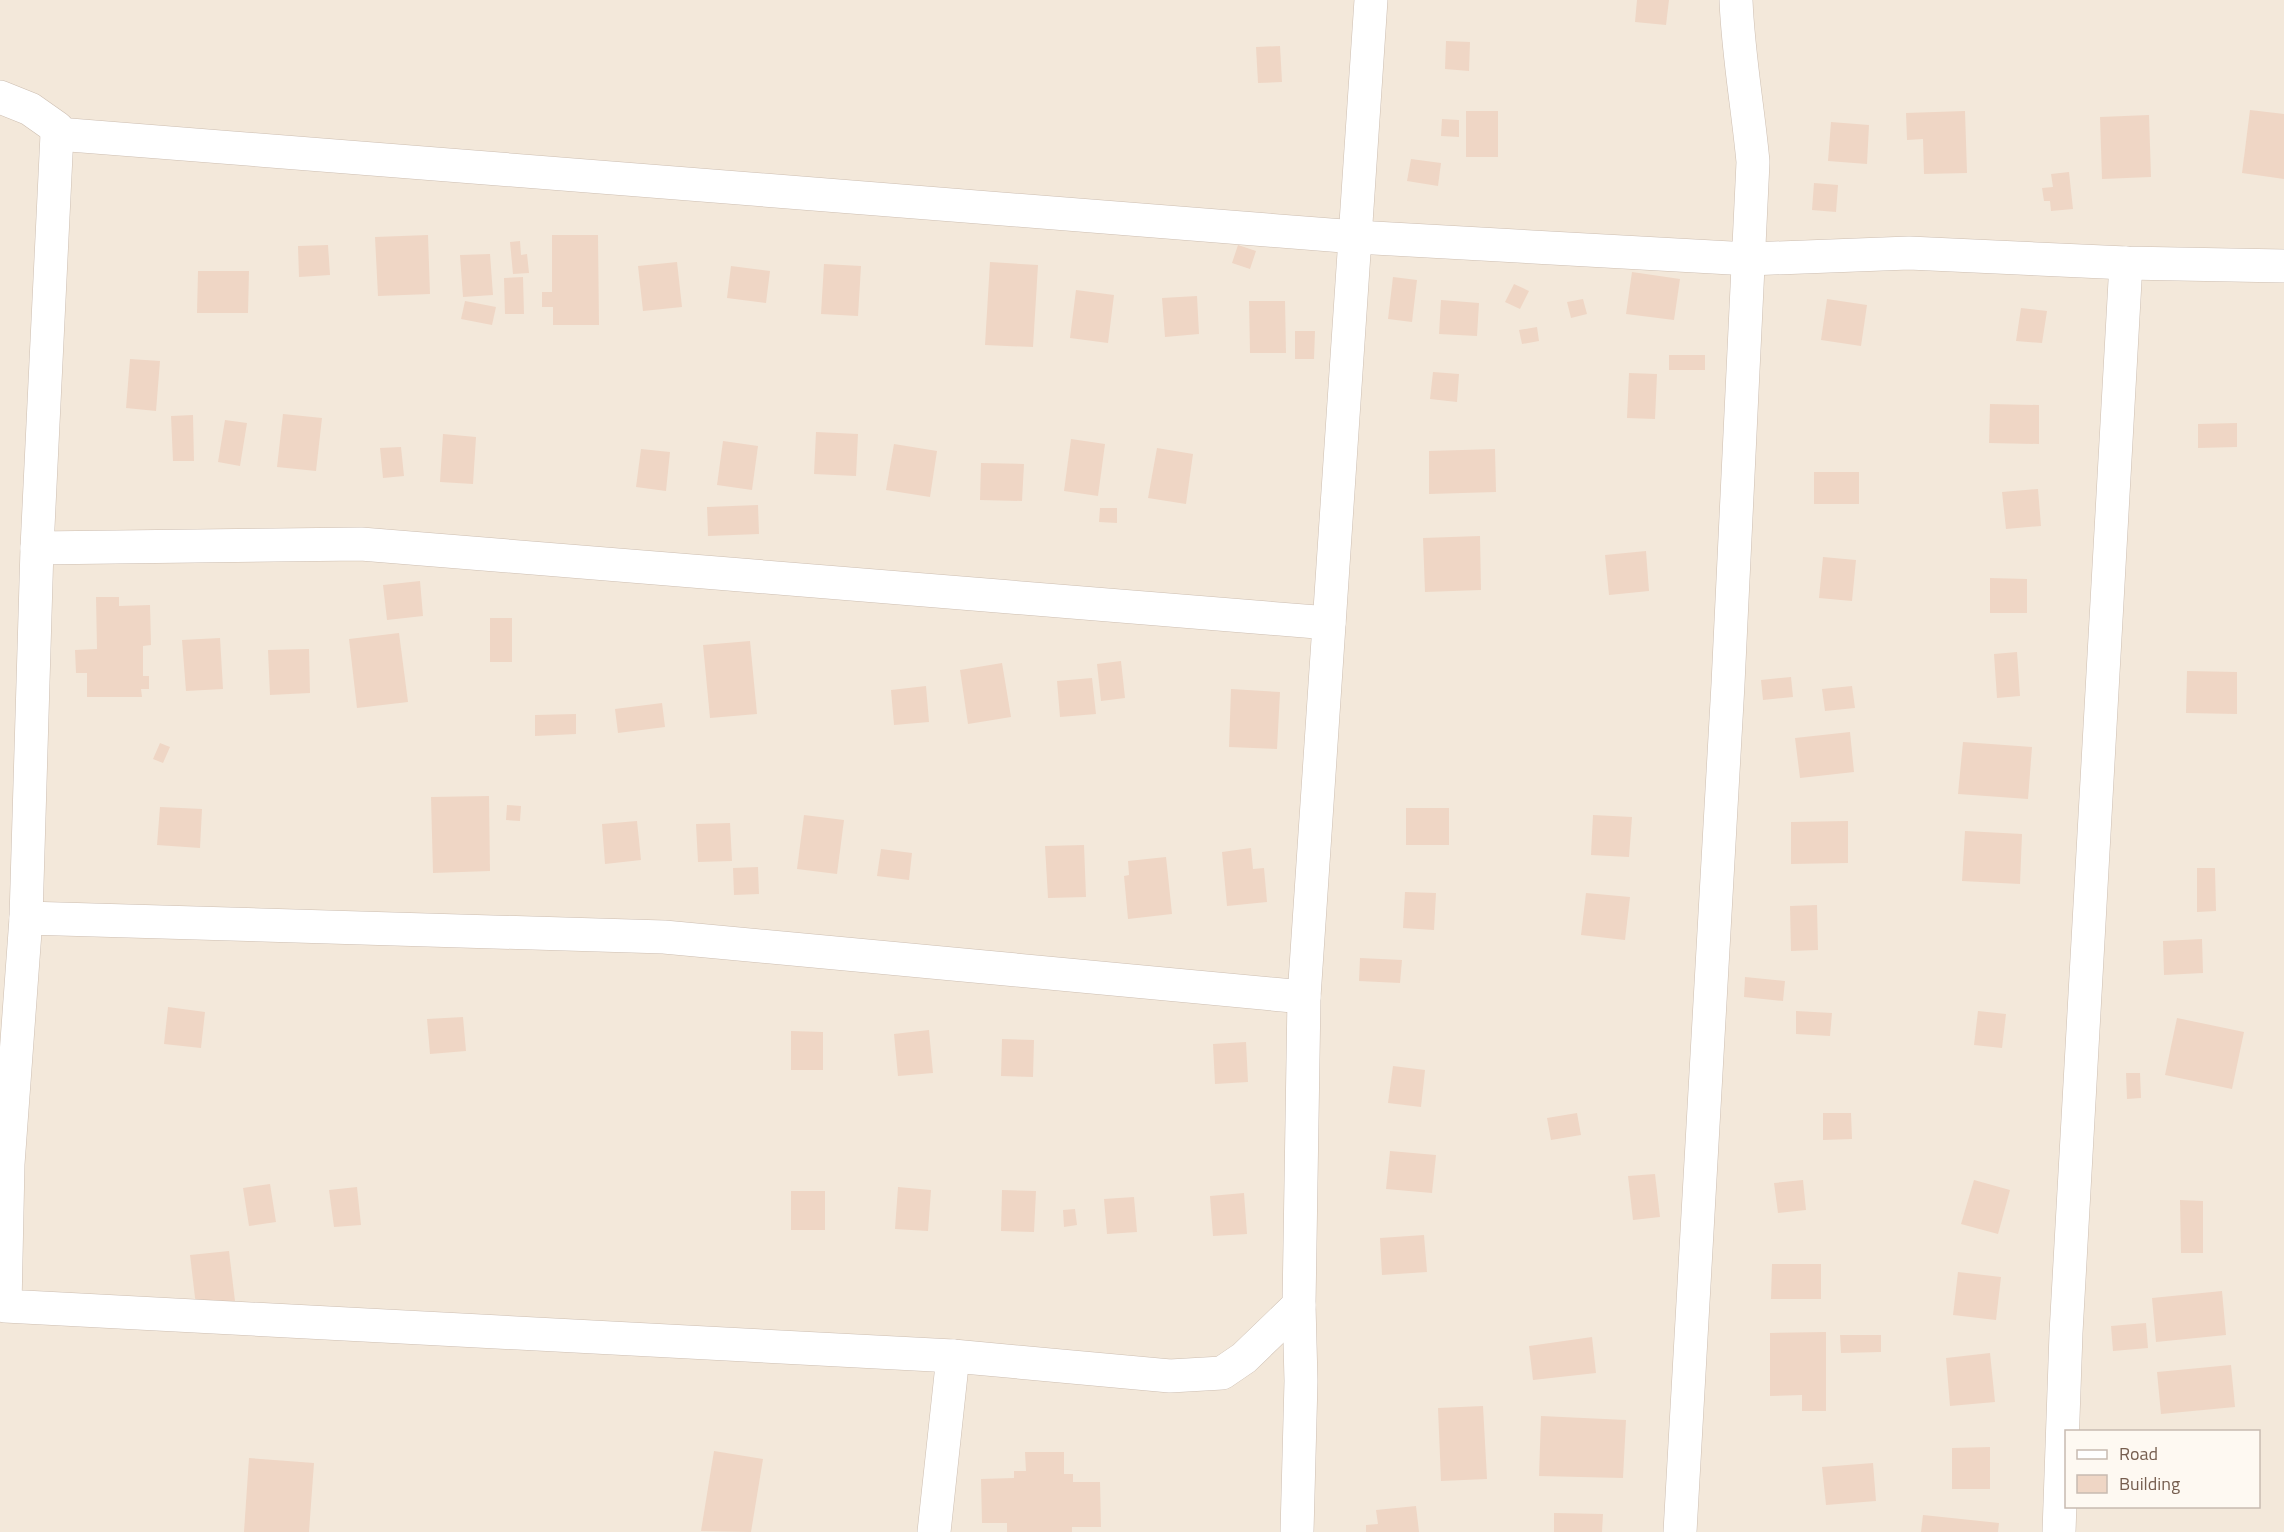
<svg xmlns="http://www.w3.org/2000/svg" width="2284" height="1532" font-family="'Titillium Web',sans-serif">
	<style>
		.residential { fill: #f3e8da; fill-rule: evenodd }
		.building { fill: #efd6c5 }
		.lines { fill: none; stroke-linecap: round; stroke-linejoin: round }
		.street-casing { stroke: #cdbeb1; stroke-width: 34 }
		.street { stroke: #fff; stroke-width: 33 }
	</style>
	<rect width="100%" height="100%" fill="#fbf6eb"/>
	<path class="residential" d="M 0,0 L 2284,0 L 2284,1532 L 0,1532 ZM 2066,1432 L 2258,1432 L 2258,1506 L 2066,1506 Z"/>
	<g class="building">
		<path d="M 1637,0 L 1669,0 L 1666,25 L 1635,22 Z"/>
		<path d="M 1446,41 L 1470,42 L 1469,71 L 1445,69 Z"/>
		<path d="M 1280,46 L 1282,82 L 1258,83 L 1256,47 Z"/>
		<path d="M 2250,110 L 2284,114 L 2284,179 L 2242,173 Z"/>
		<rect x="1466" y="111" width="32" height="46"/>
		<path d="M 1965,111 L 1967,173 L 1924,174 L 1923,139 L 1907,140 L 1906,113 Z"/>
		<path d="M 2149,115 L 2151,177 L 2102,179 L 2100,117 Z"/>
		<path d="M 1442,119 L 1459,120 L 1459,137 L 1441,136 Z"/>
		<path d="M 1831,122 L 1869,125 L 1867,164 L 1828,161 Z"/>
		<path d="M 1411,159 L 1441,163 L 1438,186 L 1407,181 Z"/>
		<path d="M 2069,172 L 2073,209 L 2051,211 L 2050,201 L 2044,201 L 2042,188 L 2053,187 L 2051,174 Z"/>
		<path d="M 1814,183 L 1838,185 L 1836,212 L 1812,210 Z"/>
		<path d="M 428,235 L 430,294 L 378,296 L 375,237 Z"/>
		<path d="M 552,235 L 598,235 L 599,325 L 553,325 L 553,307 L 542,307 L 542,292 L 552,292 Z"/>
		<path d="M 520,241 L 521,255 L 527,254 L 529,273 L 513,274 L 510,242 Z"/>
		<path d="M 328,245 L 330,275 L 299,277 L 298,246 Z"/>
		<path d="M 1238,245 L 1256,251 L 1250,269 L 1232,263 Z"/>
		<path d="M 490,254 L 493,295 L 463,297 L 460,255 Z"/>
		<path d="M 677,262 L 682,307 L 643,311 L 638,266 Z"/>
		<path d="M 990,262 L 1038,265 L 1033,347 L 985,345 Z"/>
		<path d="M 824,264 L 861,266 L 858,316 L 821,314 Z"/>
		<path d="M 731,266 L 770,271 L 766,303 L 727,298 Z"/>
		<path d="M 198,271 L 249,271 L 248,313 L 197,313 Z"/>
		<path d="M 1632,272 L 1680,279 L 1674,320 L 1626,314 Z"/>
		<path d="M 523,277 L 524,314 L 505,314 L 504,278 Z"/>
		<path d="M 1393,277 L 1417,280 L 1412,322 L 1388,319 Z"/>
		<path d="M 1514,284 L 1529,291 L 1520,309 L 1505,302 Z"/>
		<path d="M 1076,290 L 1114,295 L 1108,343 L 1070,338 Z"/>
		<path d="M 1197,296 L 1199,334 L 1165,337 L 1162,298 Z"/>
		<path d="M 1583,299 L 1587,314 L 1571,318 L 1567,302 Z"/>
		<path d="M 1827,299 L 1867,305 L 1861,346 L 1821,340 Z"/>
		<path d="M 1441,300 L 1479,303 L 1477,336 L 1439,334 Z"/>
		<path d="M 465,301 L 496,307 L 492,325 L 461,319 Z"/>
		<path d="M 1249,301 L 1285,301 L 1286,353 L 1250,353 Z"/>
		<path d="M 2021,308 L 2047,311 L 2042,343 L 2016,341 Z"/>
		<path d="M 1537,327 L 1539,341 L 1522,344 L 1519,330 Z"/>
		<path d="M 1295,331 L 1315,331 L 1314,359 L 1295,359 Z"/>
		<rect x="1669" y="355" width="36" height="15"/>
		<path d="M 130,359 L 160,361 L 156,411 L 126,408 Z"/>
		<path d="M 1433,372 L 1459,374 L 1457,402 L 1430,399 Z"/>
		<path d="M 1629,373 L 1657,374 L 1655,419 L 1627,418 Z"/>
		<path d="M 1990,404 L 2039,405 L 2039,444 L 1989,443 Z"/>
		<path d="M 283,414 L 322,418 L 316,471 L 277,467 Z"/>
		<path d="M 193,415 L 194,461 L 173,461 L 171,416 Z"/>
		<path d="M 225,420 L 247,423 L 240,466 L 218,462 Z"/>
		<path d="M 2237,423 L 2237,447 L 2198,448 L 2198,424 Z"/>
		<path d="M 816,432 L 858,434 L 856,476 L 814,474 Z"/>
		<path d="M 443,434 L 476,437 L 473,484 L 440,482 Z"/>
		<path d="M 1071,439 L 1105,444 L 1098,496 L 1064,491 Z"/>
		<path d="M 723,441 L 758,446 L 752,490 L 717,485 Z"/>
		<path d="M 894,444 L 937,451 L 930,497 L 886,490 Z"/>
		<path d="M 401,447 L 404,476 L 383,478 L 380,448 Z"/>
		<path d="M 1157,448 L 1193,454 L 1186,504 L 1148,498 Z"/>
		<path d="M 641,449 L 670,452 L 666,491 L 636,487 Z"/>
		<path d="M 1495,449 L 1496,492 L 1429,494 L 1429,451 Z"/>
		<path d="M 981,463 L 1024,464 L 1022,501 L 980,500 Z"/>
		<rect x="1814" y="472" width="45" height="32"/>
		<path d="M 2038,489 L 2041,526 L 2006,529 L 2002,492 Z"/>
		<path d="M 758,505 L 759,534 L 708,536 L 707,507 Z"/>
		<path d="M 1100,508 L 1117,508 L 1117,523 L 1099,522 Z"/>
		<path d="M 1480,536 L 1481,590 L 1425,592 L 1423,538 Z"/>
		<path d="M 1646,551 L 1649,591 L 1609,595 L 1605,555 Z"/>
		<path d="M 1823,557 L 1856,560 L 1852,601 L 1819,598 Z"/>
		<path d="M 1990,578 L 2027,579 L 2027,613 L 1990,613 Z"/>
		<path d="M 420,581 L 423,616 L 387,620 L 383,585 Z"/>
		<path d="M 96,597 L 119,597 L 119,606 L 150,605 L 151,645 L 143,646 L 143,676 L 149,676 L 149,689 L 141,689 L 142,697 L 87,697 L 87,673 L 76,673 L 75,650 L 97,649 Z"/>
		<rect x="490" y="618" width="22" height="44"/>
		<path d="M 399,633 L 408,702 L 357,708 L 349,639 Z"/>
		<path d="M 220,638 L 223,689 L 186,691 L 182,640 Z"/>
		<path d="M 750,641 L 757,714 L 710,718 L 703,645 Z"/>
		<path d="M 309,649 L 310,693 L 270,695 L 268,650 Z"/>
		<path d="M 2017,652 L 2020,696 L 1997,698 L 1994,654 Z"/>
		<path d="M 1121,661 L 1125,698 L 1101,701 L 1097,664 Z"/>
		<path d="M 1002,663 L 1011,717 L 968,724 L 960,670 Z"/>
		<path d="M 2187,671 L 2237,672 L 2237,714 L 2186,713 Z"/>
		<path d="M 1791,677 L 1793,697 L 1763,700 L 1761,680 Z"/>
		<path d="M 1092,678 L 1096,714 L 1060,717 L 1057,681 Z"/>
		<path d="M 926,686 L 929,722 L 894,725 L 891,690 Z"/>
		<path d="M 1852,686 L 1855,708 L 1825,711 L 1822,689 Z"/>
		<path d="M 1231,689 L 1280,692 L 1277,749 L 1229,747 Z"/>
		<path d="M 662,703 L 665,727 L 618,733 L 615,709 Z"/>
		<path d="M 576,714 L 576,734 L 535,736 L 535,715 Z"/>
		<path d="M 1850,732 L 1854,772 L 1800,778 L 1795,738 Z"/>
		<path d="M 1963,742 L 2032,747 L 2028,799 L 1958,794 Z"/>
		<path d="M 160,743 L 170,747 L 163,763 L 153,759 Z"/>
		<path d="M 489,796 L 490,871 L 433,873 L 431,797 Z"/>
		<path d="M 507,805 L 521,806 L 520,821 L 506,820 Z"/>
		<path d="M 160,807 L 202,809 L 200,848 L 157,845 Z"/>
		<rect x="1406" y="808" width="43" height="37"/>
		<path d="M 804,815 L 844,820 L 837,874 L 797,869 Z"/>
		<path d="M 1593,815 L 1632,817 L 1629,857 L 1591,855 Z"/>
		<path d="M 637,821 L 641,860 L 605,864 L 602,824 Z"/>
		<path d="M 1848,821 L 1848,863 L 1791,864 L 1791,822 Z"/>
		<path d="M 730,823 L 732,861 L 698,862 L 696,824 Z"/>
		<path d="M 1965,831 L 2022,834 L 2020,884 L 1962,881 Z"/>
		<path d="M 1084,845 L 1086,897 L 1048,898 L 1045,846 Z"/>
		<path d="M 1251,848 L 1253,869 L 1264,868 L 1267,902 L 1227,906 L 1222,852 Z"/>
		<path d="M 881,849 L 912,853 L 909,880 L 877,876 Z"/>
		<path d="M 1166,857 L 1172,914 L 1128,919 L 1124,876 L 1129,875 L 1128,861 Z"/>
		<path d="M 758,867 L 759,894 L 734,895 L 733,868 Z"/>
		<path d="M 2197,868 L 2215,868 L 2216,911 L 2197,912 Z"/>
		<path d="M 1405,892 L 1436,893 L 1434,930 L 1403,928 Z"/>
		<path d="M 1586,893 L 1630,897 L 1625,940 L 1581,935 Z"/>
		<path d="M 1817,905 L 1818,950 L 1791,951 L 1790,906 Z"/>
		<path d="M 2202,939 L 2203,973 L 2164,975 L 2163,941 Z"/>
		<path d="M 1360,958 L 1402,960 L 1400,983 L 1359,981 Z"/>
		<path d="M 1745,977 L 1785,981 L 1783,1001 L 1744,997 Z"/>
		<path d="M 168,1007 L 205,1012 L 201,1048 L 164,1044 Z"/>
		<path d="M 1796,1011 L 1832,1013 L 1830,1036 L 1796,1034 Z"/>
		<path d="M 1978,1011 L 2006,1014 L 2002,1048 L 1974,1045 Z"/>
		<path d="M 463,1017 L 466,1051 L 430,1054 L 427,1019 Z"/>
		<path d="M 2177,1018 L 2244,1032 L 2232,1089 L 2165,1075 Z"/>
		<path d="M 929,1030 L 933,1073 L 898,1076 L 894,1034 Z"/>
		<path d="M 791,1031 L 823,1032 L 823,1070 L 791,1070 Z"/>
		<path d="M 1002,1039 L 1034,1040 L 1033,1077 L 1001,1076 Z"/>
		<path d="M 1246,1042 L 1248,1082 L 1215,1084 L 1213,1044 Z"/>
		<path d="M 1393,1066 L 1425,1070 L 1421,1107 L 1388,1103 Z"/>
		<path d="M 2126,1073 L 2140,1073 L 2141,1098 L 2127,1099 Z"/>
		<path d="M 1577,1113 L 1581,1135 L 1551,1140 L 1547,1118 Z"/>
		<path d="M 1823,1113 L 1851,1113 L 1852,1139 L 1823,1140 Z"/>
		<path d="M 1390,1151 L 1436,1155 L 1432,1193 L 1386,1189 Z"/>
		<path d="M 1655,1174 L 1660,1217 L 1633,1220 L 1628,1176 Z"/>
		<path d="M 1803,1180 L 1806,1210 L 1778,1213 L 1774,1183 Z"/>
		<path d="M 1974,1180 L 2010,1190 L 1998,1234 L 1961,1224 Z"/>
		<path d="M 270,1184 L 276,1222 L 249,1226 L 243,1188 Z"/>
		<path d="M 357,1187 L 361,1225 L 334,1227 L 329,1190 Z"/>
		<path d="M 898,1187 L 931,1190 L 928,1231 L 895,1229 Z"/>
		<path d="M 1002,1190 L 1036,1191 L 1034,1232 L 1001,1231 Z"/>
		<rect x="791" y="1191" width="34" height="39"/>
		<path d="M 1244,1193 L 1247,1234 L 1213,1236 L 1210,1196 Z"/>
		<path d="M 1134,1197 L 1137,1232 L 1107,1234 L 1104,1199 Z"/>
		<path d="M 2180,1200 L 2203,1201 L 2203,1253 L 2181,1253 Z"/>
		<path d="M 1075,1209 L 1077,1225 L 1064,1227 L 1063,1210 Z"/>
		<path d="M 1424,1235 L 1427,1272 L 1382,1275 L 1380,1238 Z"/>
		<path d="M 229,1251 L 235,1301 L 196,1306 L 190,1255 Z"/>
		<path d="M 1772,1264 L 1821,1264 L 1821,1299 L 1771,1299 Z"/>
		<path d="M 1958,1272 L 2001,1277 L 1996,1320 L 1953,1315 Z"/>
		<path d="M 2222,1291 L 2226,1335 L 2156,1342 L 2152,1298 Z"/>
		<path d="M 2146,1323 L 2148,1348 L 2113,1351 L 2111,1326 Z"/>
		<path d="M 1826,1332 L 1826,1411 L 1802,1411 L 1802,1395 L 1770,1396 L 1770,1333 Z"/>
		<path d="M 1840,1335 L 1881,1335 L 1881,1352 L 1841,1353 Z"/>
		<path d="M 1592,1337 L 1596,1373 L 1533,1380 L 1529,1346 Z"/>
		<path d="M 1990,1353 L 1995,1402 L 1950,1406 L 1946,1358 Z"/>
		<path d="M 2231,1365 L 2235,1407 L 2161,1414 L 2157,1372 Z"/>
		<path d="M 1483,1406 L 1487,1479 L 1441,1481 L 1438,1408 Z"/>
		<path d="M 1541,1416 L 1626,1420 L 1623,1478 L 1539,1476 Z"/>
		<path d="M 1990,1447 L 1990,1489 L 1952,1489 L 1952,1448 Z"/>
		<path d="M 714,1451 L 763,1459 L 751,1532 L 701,1531 Z"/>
		<path d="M 1025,1452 L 1064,1452 L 1064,1474 L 1073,1474 L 1073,1482 L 1100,1482 L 1101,1527 L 1072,1527 L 1072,1532 L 1007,1532 L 1007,1523 L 982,1523 L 981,1479 L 1014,1478 L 1014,1471 L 1026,1471 Z"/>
		<path d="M 249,1458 L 314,1463 L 309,1532 L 244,1532 Z"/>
		<path d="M 1873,1463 L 1876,1501 L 1826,1505 L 1822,1467 Z"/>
		<path d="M 1416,1506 L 1419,1532 L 1366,1532 L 1366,1525 L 1378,1524 L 1376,1510 Z"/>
		<path d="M 1554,1513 L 1603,1514 L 1602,1532 L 1554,1532 Z"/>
		<path d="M 1923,1515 L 1999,1523 L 1998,1532 L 1921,1532 Z"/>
	</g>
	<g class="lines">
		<defs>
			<g id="street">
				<path d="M 0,97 L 30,109 L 57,128 L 57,134 L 37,548 L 26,918 L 8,1164 L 5,1306 L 953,1356 L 1170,1376 L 1222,1373 L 1244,1358 L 1299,1305 L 1304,997 L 1371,0"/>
				<path d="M 57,134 L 1356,237 L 1749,259 L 1909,253 L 2126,263 L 2284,266"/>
				<path d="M 37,548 L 361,544 L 1329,623"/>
				<path d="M 26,918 L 664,937 L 1304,997"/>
				<path d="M 934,1532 L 953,1356"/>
				<path d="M 1297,1532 L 1301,1381 L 1299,1305"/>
				<path d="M 1680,1532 L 1728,684 L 1753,162 C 1748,108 1738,54 1736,0"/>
				<path d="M 2059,1532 L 2066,1333 L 2126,263"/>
			</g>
		</defs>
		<use href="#street" class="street-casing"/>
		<use href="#street" class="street"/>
	</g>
	<rect x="2065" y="1430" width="195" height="78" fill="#fef9f2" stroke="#c8bbb1" stroke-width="1.5"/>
	<rect x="2077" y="1450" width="30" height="9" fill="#ffffff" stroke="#c8bbb1" stroke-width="1.5"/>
	<text x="2119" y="1460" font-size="18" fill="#765e4f">Road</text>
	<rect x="2077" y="1475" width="30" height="18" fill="#efd6c5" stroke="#c8bbb1" stroke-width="1.5"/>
	<text x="2119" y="1490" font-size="18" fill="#765e4f">Building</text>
</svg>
